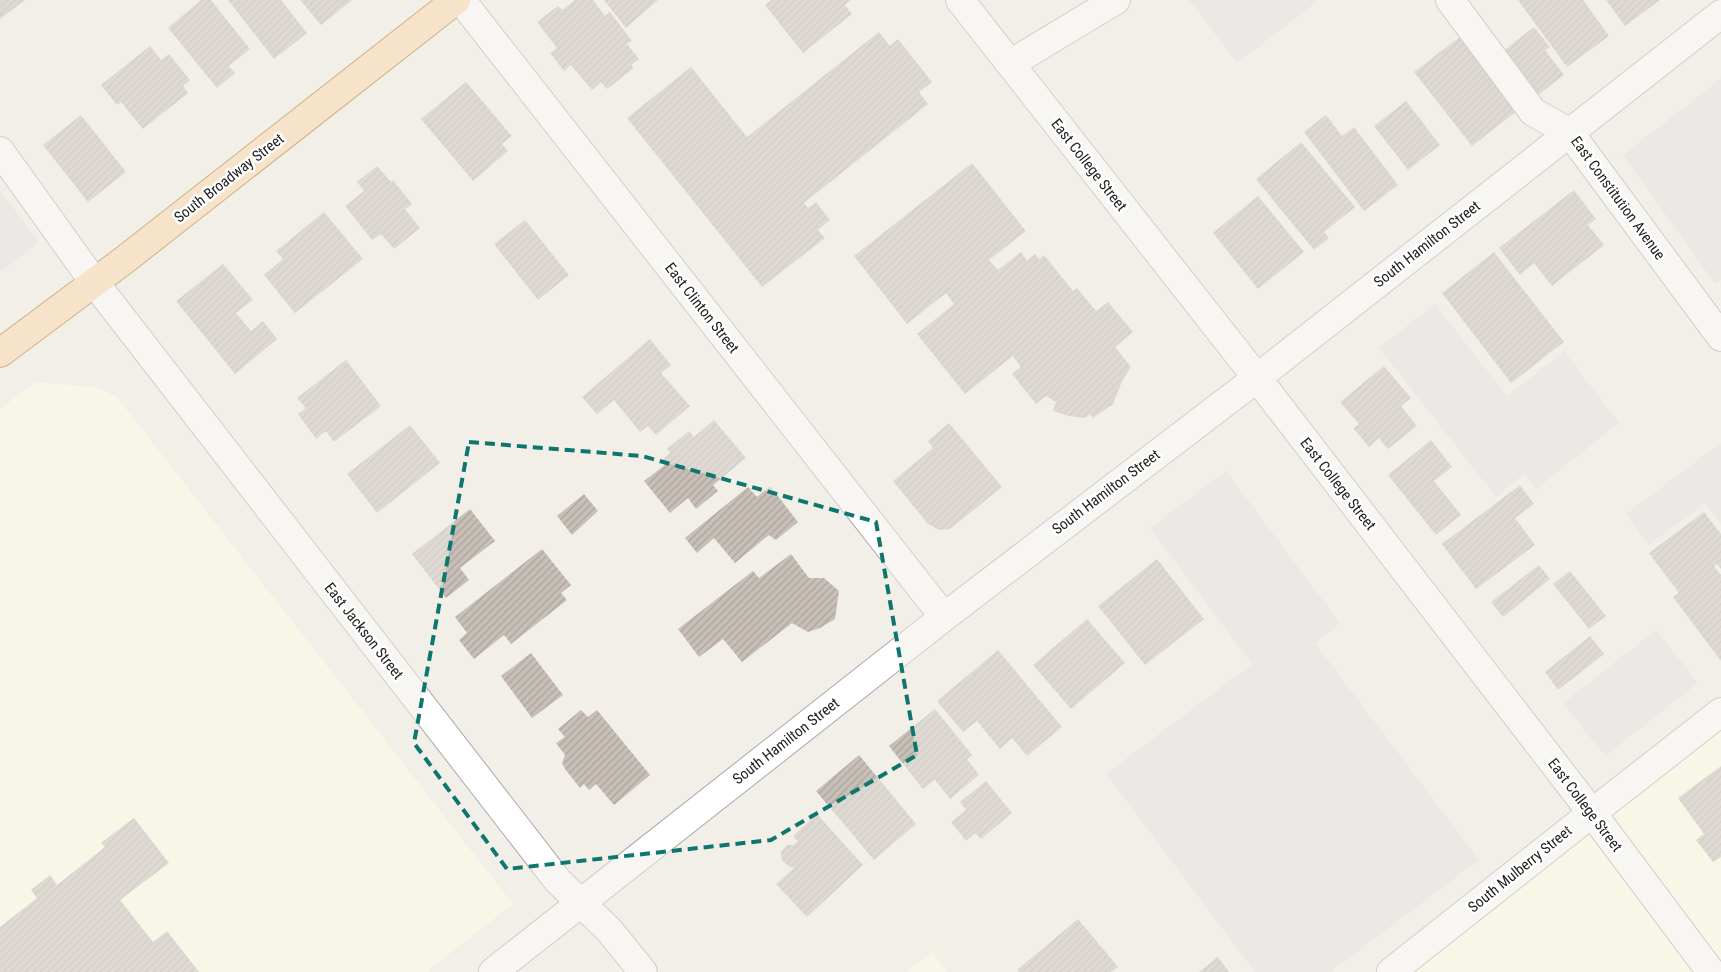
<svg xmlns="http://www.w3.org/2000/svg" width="1721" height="972" font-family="'Roboto Condensed',sans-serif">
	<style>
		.education { fill: #ffffe5 }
		.parking { fill: #e2e2e2 }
		.building { fill: url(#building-hatch) }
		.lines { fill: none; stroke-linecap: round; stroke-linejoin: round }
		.minor-casing { stroke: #a9a9a9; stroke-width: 30 }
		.primary-casing { stroke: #a06b00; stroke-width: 30 }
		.minor { stroke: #fff; stroke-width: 28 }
		.primary { stroke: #fcd6a4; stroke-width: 28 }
		.marked { fill: none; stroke: #0f766e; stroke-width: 4; stroke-dasharray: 10 6; stroke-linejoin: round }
		.labels { text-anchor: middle; stroke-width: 5; stroke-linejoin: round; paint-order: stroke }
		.street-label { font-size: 15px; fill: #222; stroke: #fff }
	</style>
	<defs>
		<pattern id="building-hatch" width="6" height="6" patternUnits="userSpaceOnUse" patternTransform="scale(1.25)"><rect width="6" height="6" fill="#c7bfb8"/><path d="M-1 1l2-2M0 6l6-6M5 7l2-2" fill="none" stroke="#aba49e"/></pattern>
	</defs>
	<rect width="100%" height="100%" fill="#f2efe9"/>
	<g class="education">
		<path d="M 35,382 L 93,387 L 116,396 L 513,904 L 426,972 L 0,972 L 0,409 Z"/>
		<path d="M 1721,727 L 1721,972 L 1415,972 Z"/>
		<path d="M 932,952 L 947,972 L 907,972 Z"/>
	</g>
	<g class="parking">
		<path d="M 1189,0 L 1319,0 L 1237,63 Z"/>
		<path d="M 1721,79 L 1721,280 L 1715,284 L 1623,155 Z"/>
		<path d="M 0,190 L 39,242 L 0,272 Z"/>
		<path d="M 1435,304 L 1507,396 L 1564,351 L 1619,423 L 1536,489 L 1524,474 L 1496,497 L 1379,348 Z"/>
		<path d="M 1721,443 L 1721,524 L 1705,503 L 1649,545 L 1626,514 Z"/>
		<path d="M 1226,471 L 1340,623 L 1315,643 L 1479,860 L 1330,972 L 1255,972 L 1106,774 L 1252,664 L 1150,528 Z"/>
		<path d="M 1656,630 L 1698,683 L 1605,756 L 1563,703 Z"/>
	</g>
	<g class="building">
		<path d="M 0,0 L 25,0 L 0,19 Z"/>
		<path d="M 201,0 L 211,0 L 250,49 L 229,66 L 235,73 L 217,88 L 168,28 Z"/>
		<path d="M 228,0 L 281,0 L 307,33 L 274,59 Z"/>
		<path d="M 300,0 L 352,0 L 321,25 Z"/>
		<path d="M 575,0 L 593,0 L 605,16 L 610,12 L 632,41 L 627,44 L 639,59 L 631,65 L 634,68 L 607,89 L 601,82 L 592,90 L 571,65 L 564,71 L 550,53 L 557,48 L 537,22 L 558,6 L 562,10 Z"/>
		<path d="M 604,0 L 658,0 L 626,28 Z"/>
		<path d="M 772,0 L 851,0 L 845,5 L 852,14 L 803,53 L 765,5 Z"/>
		<path d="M 1518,0 L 1583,0 L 1609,36 L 1567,67 Z"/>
		<path d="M 1606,0 L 1660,0 L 1625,26 Z"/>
		<path d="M 1534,27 L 1550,47 L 1545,50 L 1564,75 L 1538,95 L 1503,51 Z"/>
		<path d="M 879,32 L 890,46 L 898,39 L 932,82 L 919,92 L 928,104 L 804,203 L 808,208 L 816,202 L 830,220 L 818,230 L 825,238 L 762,287 L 627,118 L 691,67 L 747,137 Z"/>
		<path d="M 1465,33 L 1522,107 L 1472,146 L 1414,72 Z"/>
		<path d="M 150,46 L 161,60 L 169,54 L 190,80 L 183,86 L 188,93 L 143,129 L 121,102 L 117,105 L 101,85 Z"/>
		<path d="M 466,82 L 512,136 L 502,144 L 508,151 L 473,181 L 421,119 Z"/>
		<path d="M 1406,101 L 1440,145 L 1408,170 L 1374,126 Z"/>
		<path d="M 81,115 L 126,172 L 88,202 L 43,145 Z"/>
		<path d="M 1326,115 L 1342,136 L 1354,127 L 1398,185 L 1364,211 L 1304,132 Z"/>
		<path d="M 1301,142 L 1355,207 L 1324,232 L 1329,238 L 1314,250 L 1256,179 Z"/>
		<path d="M 972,163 L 1026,231 L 989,260 L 998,270 L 1021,252 L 1027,261 L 1035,254 L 1039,259 L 1044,255 L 1073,291 L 1077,288 L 1096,311 L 1108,302 L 1133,332 L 1115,347 L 1131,367 L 1123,379 L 1113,404 L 1093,418 L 1090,414 L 1085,418 L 1069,416 L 1053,411 L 1056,402 L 1046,396 L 1036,404 L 1012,374 L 1021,367 L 1013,356 L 965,394 L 917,334 L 954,304 L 946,293 L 907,324 L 854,256 Z"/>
		<path d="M 377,166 L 391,182 L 393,180 L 412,204 L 405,209 L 420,228 L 394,249 L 381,234 L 372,240 L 345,206 L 364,191 L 357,182 Z"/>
		<path d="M 1574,190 L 1596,219 L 1588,225 L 1604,245 L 1552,286 L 1534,263 L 1520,275 L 1499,248 Z"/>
		<path d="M 1258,196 L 1304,252 L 1258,289 L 1213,233 Z"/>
		<path d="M 324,212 L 363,259 L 295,313 L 264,275 L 283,259 L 276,251 Z"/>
		<path d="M 525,220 L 569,275 L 538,300 L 494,244 Z"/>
		<path d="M 1494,252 L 1564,342 L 1511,383 L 1442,293 Z"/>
		<path d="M 223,264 L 253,300 L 236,313 L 251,331 L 263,321 L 277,339 L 235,374 L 176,301 Z"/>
		<path d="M 650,339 L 671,365 L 661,373 L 690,406 L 656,435 L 648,426 L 640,432 L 614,400 L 597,414 L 582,397 Z"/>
		<path d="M 346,360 L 381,406 L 334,442 L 326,431 L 316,439 L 298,414 L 306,408 L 297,398 Z"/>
		<path d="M 1384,366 L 1411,398 L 1401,406 L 1417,426 L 1388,449 L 1379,438 L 1369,447 L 1353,428 L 1359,424 L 1340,402 Z"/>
		<path d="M 714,420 L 746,458 L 713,485 L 718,491 L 696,509 L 688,498 L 670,513 L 644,481 L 665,465 L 661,461 L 670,453 L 667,449 L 689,431 L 694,437 Z"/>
		<path d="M 949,423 L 1002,487 L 950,529 L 939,530 L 928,524 L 893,481 L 933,448 L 928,441 Z"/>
		<path d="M 410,425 L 440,463 L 377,513 L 347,474 Z"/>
		<path d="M 1431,440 L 1452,467 L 1434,481 L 1461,515 L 1436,535 L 1388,475 Z"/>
		<path d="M 1520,485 L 1534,504 L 1515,518 L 1535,545 L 1476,589 L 1442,544 Z"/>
		<path d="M 770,486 L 798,522 L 776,540 L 769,535 L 735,563 L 714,538 L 697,553 L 685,538 L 748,487 L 757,497 Z"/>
		<path d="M 584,494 L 598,511 L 572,535 L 557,516 Z"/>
		<path d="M 470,509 L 495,541 L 460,568 L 469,580 L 446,598 L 412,554 Z"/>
		<path d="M 1704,512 L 1721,534 L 1721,569 L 1717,564 L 1714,566 L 1721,575 L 1721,661 L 1673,597 L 1679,593 L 1649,553 Z"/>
		<path d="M 542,549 L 571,585 L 561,593 L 567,600 L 511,644 L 504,635 L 474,659 L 459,640 L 467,633 L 455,617 Z"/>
		<path d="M 791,554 L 809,578 L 824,578 L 839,591 L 835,619 L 820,628 L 808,632 L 792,623 L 742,662 L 723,639 L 699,657 L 678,629 L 753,571 L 759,578 Z"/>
		<path d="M 1157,559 L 1204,619 L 1145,665 L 1098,606 Z"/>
		<path d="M 1539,565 L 1550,579 L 1503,617 L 1491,602 Z"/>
		<path d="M 1570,571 L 1606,616 L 1589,629 L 1553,584 Z"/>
		<path d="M 1087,619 L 1125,663 L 1071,709 L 1033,665 Z"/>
		<path d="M 1590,636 L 1604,654 L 1558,690 L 1545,672 Z"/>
		<path d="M 998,650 L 1062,727 L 1027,756 L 1012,738 L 1000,749 L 977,721 L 963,732 L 937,701 Z"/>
		<path d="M 531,653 L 563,695 L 532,718 L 501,676 Z"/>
		<path d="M 935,709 L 972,755 L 967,759 L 979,775 L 950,799 L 935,780 L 923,789 L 889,746 Z"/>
		<path d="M 581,710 L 588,717 L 597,710 L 650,775 L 614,805 L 596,784 L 589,790 L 584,784 L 580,788 L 565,769 L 562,763 L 565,755 L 556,743 L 565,737 L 558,729 Z"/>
		<path d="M 859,755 L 916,824 L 874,860 L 816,791 Z"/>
		<path d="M 1721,766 L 1721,857 L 1713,862 L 1696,840 L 1704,834 L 1678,798 Z"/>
		<path d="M 986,781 L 1012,813 L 981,839 L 975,833 L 966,841 L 951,822 L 966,810 L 960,802 Z"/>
		<path d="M 817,814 L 863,865 L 807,917 L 776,884 L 794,868 L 788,866 L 782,860 L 781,852 L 787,845 L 794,845 L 798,841 L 793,836 Z"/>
		<path d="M 134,818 L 169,863 L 120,900 L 153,942 L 167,931 L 199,972 L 0,972 L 0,927 L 37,898 L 31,890 L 50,875 L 57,885 L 105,847 L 101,843 Z"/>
		<path d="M 1078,919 L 1118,967 L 1111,972 L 1019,972 L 1017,970 Z"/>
		<path d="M 1218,957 L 1229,972 L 1199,972 Z"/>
	</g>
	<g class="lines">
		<defs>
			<g id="minor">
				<path d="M 461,0 L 944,617"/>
				<path d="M 960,0 L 1257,378 L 1592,813 L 1711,972"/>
				<path d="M 1450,0 L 1533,112 L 1569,132 L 1721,337"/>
				<path d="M 1010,64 L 1116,0"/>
				<path d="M 0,151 L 94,282 L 558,881 L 609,930 L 643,972"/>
				<path d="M 493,972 L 944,617 L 1257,378 L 1721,14"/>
				<path d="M 1391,972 L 1592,813 L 1721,712"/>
			</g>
			<path id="primary" d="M 0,353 L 123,261 L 456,0"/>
		</defs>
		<use href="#minor" class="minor-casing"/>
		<use href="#primary" class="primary-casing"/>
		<use href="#minor" class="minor"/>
		<use href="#primary" class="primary"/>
	</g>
	<path d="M0 0H1721V972H0ZM 469,442 L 642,456 L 876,522 L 917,755 L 771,840 L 507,869 L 414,743 Z" fill="#f2efe9" fill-opacity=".55" fill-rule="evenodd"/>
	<path class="marked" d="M 469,442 L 642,456 L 876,522 L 917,755 L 771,840 L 507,869 L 414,743 Z"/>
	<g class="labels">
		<g class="street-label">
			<text transform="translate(1089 165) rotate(52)" y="5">East College Street</text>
			<text transform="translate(229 178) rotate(-38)" y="5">South Broadway Street</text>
			<text transform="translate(1618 198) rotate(54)" y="5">East Constitution Avenue</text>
			<text transform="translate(1427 244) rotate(-38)" y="5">South Hamilton Street</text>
			<text transform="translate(702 308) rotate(52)" y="5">East Clinton Street</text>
			<text transform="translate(1338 484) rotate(52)" y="5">East College Street</text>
			<text transform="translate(1106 492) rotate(-37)" y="5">South Hamilton Street</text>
			<text transform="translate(364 631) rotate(52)" y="5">East Jackson Street</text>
			<text transform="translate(786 741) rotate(-38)" y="5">South Hamilton Street</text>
			<text transform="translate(1585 805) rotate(53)" y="5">East College Street</text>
			<text transform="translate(1520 869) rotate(-39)" y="5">South Mulberry Street</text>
		</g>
	</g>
</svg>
